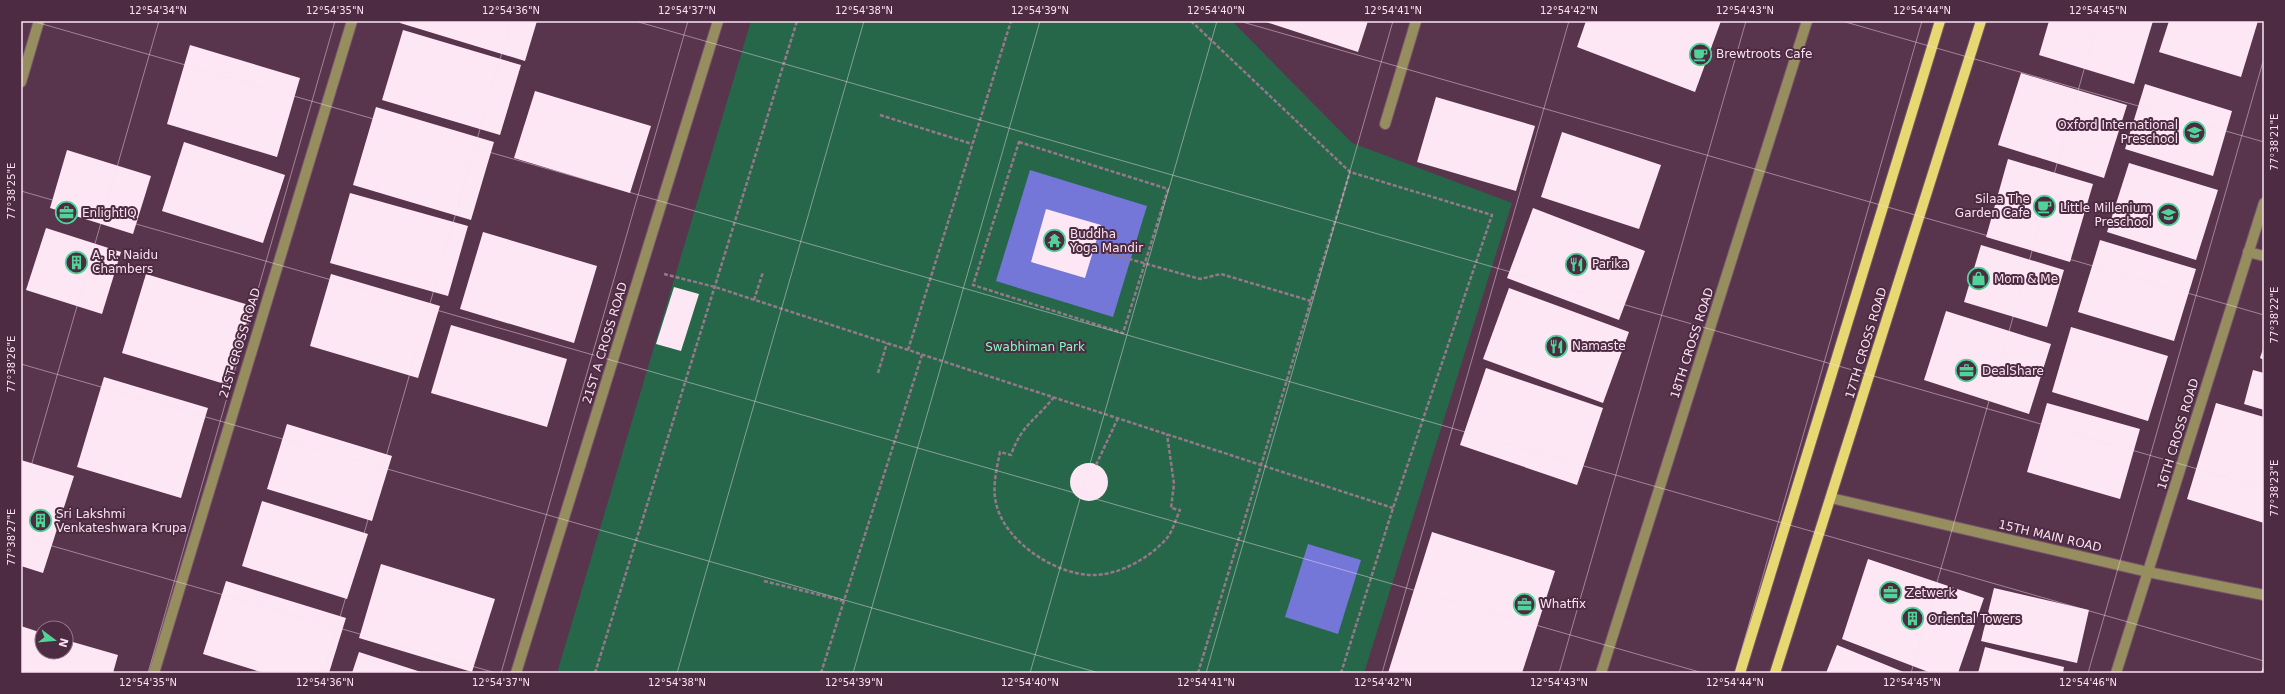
<svg xmlns="http://www.w3.org/2000/svg" width="2285" height="694" font-family="'DejaVu Sans',sans-serif">
	<style>
		.green { fill: #276749 }
		.water { fill: #7476d8 }
		.building { fill: #fde7f4 }
		.lines { fill: none; stroke-linecap: round; stroke-linejoin: round }
		.minor-casing { stroke: #76546b; stroke-width: 12 }
		.major-casing { stroke: #76546b; stroke-width: 12 }
		.path { stroke: #96778b; stroke-width: 2.5; stroke-dasharray: 4 2; stroke-linecap: butt }
		.minor { stroke: #968e5f; stroke-width: 10 }
		.major { stroke: #e8d872; stroke-width: 10 }
		.ticks { fill: none; stroke: #fae3f1; stroke-width: 1; stroke-opacity: 0.45 }
		.labels { text-anchor: middle; stroke-width: 4; stroke-linejoin: round; paint-order: stroke }
		.poi-label { font-size: 12px; fill: #fae3f1; stroke: #4d2b42; text-anchor: start }
		.street-label { font-size: 12px; fill: #fae3f1; stroke: #4d2b42 }
		.park-label { font-size: 12px; fill: #81fcc0; stroke: #4d2b42 }
		.neatline { fill: none; stroke: #fae3f1; stroke-width: 1.5 }
		.ticks-label { font-size: 10px; text-anchor: middle; fill: #fae3f1 }
	</style>
	<rect width="100%" height="100%" fill="#59354d"/>
	<path class="green" d="M 751,21 L 1232,21 L 1352,143 L 1512,203 L 1364,673 L 557,673 Z"/>
	<g class="water">
		<path d="M 1030,170 L 1147,206 L 1113,317 L 996,281 Z"/>
		<path d="M 1308,544 L 1361,560 L 1338,634 L 1285,617 Z"/>
	</g>
	<g class="building">
		<path d="M 401,21 L 537,21 L 525,61 L 400,23 Z"/>
		<path d="M 1263,21 L 1368,21 L 1358,52 Z"/>
		<path d="M 1586,21 L 1721,21 L 1695,92 L 1577,47 Z"/>
		<path d="M 2049,21 L 2153,21 L 2134,84 L 2039,55 Z"/>
		<path d="M 2169,21 L 2258,21 L 2241,77 L 2159,52 Z"/>
		<path d="M 403,30 L 521,65 L 500,135 L 382,100 Z"/>
		<path d="M 190,45 L 300,78 L 277,157 L 167,124 Z"/>
		<path d="M 2021,73 L 2127,105 L 2104,178 L 1998,145 Z"/>
		<path d="M 2145,84 L 2232,111 L 2213,176 L 2125,149 Z"/>
		<path d="M 535,91 L 651,126 L 630,193 L 514,158 Z"/>
		<path d="M 1436,97 L 1535,126 L 1516,191 L 1417,162 Z"/>
		<path d="M 376,107 L 494,142 L 471,220 L 353,185 Z"/>
		<path d="M 1562,132 L 1661,165 L 1639,229 L 1541,197 Z"/>
		<path d="M 184,142 L 285,175 L 263,243 L 162,211 Z"/>
		<path d="M 67,150 L 151,176 L 133,234 L 50,208 Z"/>
		<path d="M 2008,159 L 2093,184 L 2070,262 L 1986,237 Z"/>
		<path d="M 2129,163 L 2218,190 L 2196,260 L 2107,232 Z"/>
		<path d="M 350,193 L 468,226 L 448,296 L 330,263 Z"/>
		<path d="M 1533,208 L 1645,251 L 1619,320 L 1507,278 Z"/>
		<path d="M 1046,209 L 1101,225 L 1085,278 L 1031,262 Z"/>
		<path d="M 46,228 L 121,252 L 102,314 L 26,290 Z"/>
		<path d="M 483,232 L 597,266 L 574,343 L 460,309 Z"/>
		<path d="M 2100,240 L 2196,269 L 2174,341 L 2078,312 Z"/>
		<path d="M 1981,245 L 2064,270 L 2047,327 L 1964,302 Z"/>
		<path d="M 146,274 L 252,306 L 228,385 L 122,353 Z"/>
		<path d="M 331,274 L 440,306 L 418,378 L 310,346 Z"/>
		<path d="M 674,287 L 699,294 L 681,351 L 656,344 Z"/>
		<path d="M 1509,288 L 1629,332 L 1603,403 L 1483,359 Z"/>
		<path d="M 1946,311 L 2051,344 L 2029,414 L 1924,380 Z"/>
		<path d="M 451,325 L 567,359 L 547,427 L 431,393 Z"/>
		<path d="M 2071,327 L 2168,356 L 2148,421 L 2052,392 Z"/>
		<path d="M 2264,346 L 2264,360 L 2260,358 Z"/>
		<path d="M 1486,368 L 1603,408 L 1577,485 L 1460,445 Z"/>
		<path d="M 2253,370 L 2264,373 L 2264,410 L 2244,404 Z"/>
		<path d="M 104,377 L 208,408 L 181,498 L 77,467 Z"/>
		<path d="M 2047,403 L 2140,429 L 2120,499 L 2027,472 Z"/>
		<path d="M 2216,403 L 2264,417 L 2264,523 L 2187,499 Z"/>
		<path d="M 287,424 L 392,456 L 372,521 L 267,489 Z"/>
		<path d="M 21,460 L 74,476 L 43,573 L 21,566 Z"/>
		<circle cx="1089" cy="482" r="19"/>
		<path d="M 262,501 L 368,534 L 347,599 L 242,566 Z"/>
		<path d="M 1432,532 L 1555,571 L 1522,673 L 1388,673 Z"/>
		<path d="M 1868,559 L 1984,598 L 1958,673 L 1931,673 L 1842,639 Z"/>
		<path d="M 381,564 L 495,599 L 472,672 L 359,638 Z"/>
		<path d="M 226,581 L 346,618 L 329,673 L 264,673 L 203,654 Z"/>
		<path d="M 1994,588 L 2089,610 L 2077,663 L 1981,641 Z"/>
		<path d="M 21,626 L 42,633 L 42,652 L 66,652 L 66,640 L 118,655 L 113,673 L 21,673 Z"/>
		<path d="M 1837,645 L 1906,673 L 1826,673 Z"/>
		<path d="M 1985,647 L 2064,667 L 2063,673 L 1978,673 Z"/>
		<path d="M 359,652 L 424,673 L 352,673 Z"/>
		<path d="M 2264,664 L 2264,673 L 2261,673 Z"/>
	</g>
	<g class="lines">
		<defs>
			<g id="minor">
				<path d="M 21,82 L 39,21"/>
				<path d="M 1385,124 L 1416,21"/>
				<path d="M 2248,252 L 2264,256"/>
				<path d="M 1831,498 L 2148,572 L 2264,595"/>
				<path d="M 154,673 L 352,21"/>
				<path d="M 516,673 L 718,21"/>
				<path d="M 1601,673 L 1807,21"/>
				<path d="M 2116,673 L 2264,203"/>
			</g>
			<g id="major">
				<path d="M 1740,673 L 1940,21"/>
				<path d="M 1775,673 L 1981,21"/>
			</g>
		</defs>
		<use href="#minor" class="minor-casing"/>
		<use href="#major" class="major-casing"/>
		<g class="path">
			<path d="M 1191,21 L 1350,172 L 1492,215 L 1393,508 L 1341,673"/>
			<path d="M 880,115 L 972,144"/>
			<path d="M 1019,142 L 1168,189 L 1123,333 L 973,285 Z"/>
			<path d="M 1094,249 L 1200,279 L 1221,274 L 1311,301"/>
			<path d="M 664,274 L 715,287 L 1393,508"/>
			<path d="M 754,300 L 763,272"/>
			<path d="M 908,350 L 1011,21"/>
			<path d="M 878,373 L 887,343"/>
			<path d="M 1054,397 C 1035,421 1022,424 1011,455 L 1000,452 C 997,468 992,486 996,503 C 1004,541 1055,575 1093,575 C 1119,575 1150,558 1167,538 C 1173,531 1176,518 1180,510 L 1171,508 L 1174,484 L 1167,434"/>
			<path d="M 1096,465 L 1118,418"/>
			<path d="M 764,581 L 844,601"/>
			<path d="M 595,673 L 797,21"/>
			<path d="M 821,673 L 922,355"/>
			<path d="M 1198,673 L 1350,172"/>
		</g>
		<use href="#minor" class="minor"/>
		<use href="#major" class="major"/>
	</g>
	<path class="ticks" d="M 32,21 L 2264,661M 635,21 L 2264,488M 1239,21 L 2264,315M 1842,21 L 2264,142M 21,191 L 1703,673M 21,364 L 1099,673M 21,501 L 159,21M 21,537 L 496,673M 148,673 L 335,21M 324,673 L 511,21M 501,673 L 688,21M 677,673 L 864,21M 853,673 L 1040,21M 1030,673 L 1217,21M 1206,673 L 1393,21M 1382,673 L 1569,21M 1559,673 L 1746,21M 1735,673 L 1922,21M 1911,673 L 2098,21M 2088,673 L 2264,58"/>
	<defs>
		<symbol id="cafe-ring" viewBox="-11 -11 22 22"><circle r="9.5" fill="#4d2b42" stroke="#51d398" stroke-width="1.5"/><path d="M-5.5-4.5H6V0H3Q3 3.5 0 3.5H-2.5Q-5.5 3.5-5.5 0ZM3-3.2v2h1.7v-2ZM-6 4.5H4V6H-6Z" fill="#51d398"/></symbol>
		<symbol id="school-ring" viewBox="-11 -11 22 22"><circle r="9.5" fill="#4d2b42" stroke="#51d398" stroke-width="1.5"/><path d="M0-5L7-2L0 1L-7-2ZM-4 1L0 2.5L4 1V4Q0 6-4 4Z" fill="#51d398"/></symbol>
		<symbol id="office-ring" viewBox="-11 -11 22 22"><circle r="9.5" fill="#4d2b42" stroke="#51d398" stroke-width="1.5"/><path d="M-6-3h4V-5.5h4V-3h4V5H-6ZM-1-4.5V-3h2v-1.5ZM-6 0V1H6V0Z" fill="#51d398"/></symbol>
		<symbol id="temple-ring" viewBox="-11 -11 22 22"><circle r="9.5" fill="#4d2b42" stroke="#51d398" stroke-width="1.5"/><path d="M0-6L5-2H3V0L6.5 2.5H4V6H1.5V3h-3V6H-4V2.5H-6.5L-3 0V-2H-5Z" fill="#51d398"/></symbol>
		<symbol id="building-ring" viewBox="-11 -11 22 22"><circle r="9.5" fill="#4d2b42" stroke="#51d398" stroke-width="1.5"/><path d="M-4-6H4V6H1V3H-1V6H-4ZM-2.5-4.3h1.7v1.8h-1.7ZM.8-4.3h1.7v1.8H.8ZM-2.5-1h1.7V.8h-1.7ZM.8-1h1.7V.8H.8Z" fill="#51d398"/></symbol>
		<symbol id="restaurant-ring" viewBox="-11 -11 22 22"><circle r="9.5" fill="#4d2b42" stroke="#51d398" stroke-width="1.5"/><path d="M-5-6h1v4h1v-4h1v4h1v-4h1v5L-1.5 .5V6h-2V.5L-5-1ZM5-6V6H3V1.5H1.5Q1.5-4 5-6Z" fill="#51d398"/></symbol>
		<symbol id="shop-ring" viewBox="-11 -11 22 22"><circle r="9.5" fill="#4d2b42" stroke="#51d398" stroke-width="1.5"/><path d="M-5-2.5h2.3a2.7 3.5 0 0 1 5.4 0H5L5.5 6h-11ZM-1.5-2.5h3a1.5 2.3 0 0 0-3 0Z" fill="#51d398"/></symbol>
	</defs>
	<g fill-rule="evenodd">
		<use href="#cafe-ring" x="1688" y="42" width="25" height="25"/>
		<use href="#school-ring" x="2182" y="120" width="25" height="25"/>
		<use href="#cafe-ring" x="2032" y="194" width="25" height="25"/>
		<use href="#office-ring" x="54" y="200" width="25" height="25"/>
		<use href="#school-ring" x="2156" y="202" width="25" height="25"/>
		<use href="#temple-ring" x="1042" y="228" width="25" height="25"/>
		<use href="#building-ring" x="64" y="250" width="25" height="25"/>
		<use href="#restaurant-ring" x="1564" y="252" width="25" height="25"/>
		<use href="#shop-ring" x="1966" y="266" width="25" height="25"/>
		<use href="#restaurant-ring" x="1544" y="334" width="25" height="25"/>
		<use href="#office-ring" x="1954" y="358" width="25" height="25"/>
		<use href="#building-ring" x="28" y="508" width="25" height="25"/>
		<use href="#office-ring" x="1878" y="580" width="25" height="25"/>
		<use href="#office-ring" x="1512" y="592" width="25" height="25"/>
		<use href="#building-ring" x="1900" y="606" width="25" height="25"/>
	</g>
	<g class="labels">
		<g class="poi-label">
			<text x="1716" y="58">Brewtroots Cafe</text>
			<text x="2178" y="129" text-anchor="end">Oxford International<tspan x="2178" dy="14">Preschool</tspan></text>
			<text x="2030" y="203" text-anchor="end">Silaa The<tspan x="2030" dy="14">Garden Cafe</tspan></text>
			<text x="2152" y="212" text-anchor="end">Little Millenium<tspan x="2152" dy="14">Preschool</tspan></text>
			<text x="82" y="217">EnlightIQ</text>
			<text x="1070" y="238">Buddha<tspan x="1070" dy="14">Yoga Mandir</tspan></text>
			<text x="92" y="259">A. R. Naidu<tspan x="92" dy="14">Chambers</tspan></text>
			<text x="1592" y="268">Parika</text>
			<text x="1994" y="283">Mom &amp; Me</text>
			<text x="1572" y="350">Namaste</text>
			<text x="1982" y="375">DealShare</text>
			<text x="56" y="518">Sri Lakshmi<tspan x="56" dy="14">Venkateshwara Krupa</tspan></text>
			<text x="1906" y="597">Zetwerk</text>
			<text x="1540" y="608">Whatfix</text>
			<text x="1928" y="623">Oriental Towers</text>
		</g>
		<g class="street-label">
			<text transform="translate(240 343) rotate(-73)" y="4">21ST CROSS ROAD</text>
			<text transform="translate(605 343) rotate(-73)" y="4">21ST A CROSS ROAD</text>
			<text transform="translate(1692 343) rotate(-72)" y="4">18TH CROSS ROAD</text>
			<text transform="translate(1866 343) rotate(-73)" y="4">17TH CROSS ROAD</text>
			<text transform="translate(2178 434) rotate(-73)" y="4">16TH CROSS ROAD</text>
			<text transform="translate(2050 536) rotate(13)" y="4">15TH MAIN ROAD</text>
		</g>
		<g class="park-label">
			<text x="1035" y="351">Swabhiman Park</text>
		</g>
	</g>
	<rect width="2285" height="694" fill="none" stroke="#4d2b42" stroke-width="44"/>
	<g transform="translate(54 640) rotate(106)"><circle r="19" fill="#4d2b42" stroke="#927588"/>
	<path d="M0-3L7 15L0 10L-7 15Z" fill="#51d398"/>
	<text y="-6" font-size="11" font-weight="bold" text-anchor="middle" fill="#fae3f1">N</text>
	</g>
	<rect x="22" y="22" width="2241" height="650" class="neatline"/>
	<g class="ticks-label">
		<text x="158" y="14">12°54'34"N</text>
		<text x="335" y="14">12°54'35"N</text>
		<text x="511" y="14">12°54'36"N</text>
		<text x="687" y="14">12°54'37"N</text>
		<text x="864" y="14">12°54'38"N</text>
		<text x="1040" y="14">12°54'39"N</text>
		<text x="1216" y="14">12°54'40"N</text>
		<text x="1393" y="14">12°54'41"N</text>
		<text x="1569" y="14">12°54'42"N</text>
		<text x="1745" y="14">12°54'43"N</text>
		<text x="1922" y="14">12°54'44"N</text>
		<text x="2098" y="14">12°54'45"N</text>
		<text transform="translate(2274 142) rotate(-90)" y="4">77°38'21"E</text>
		<text transform="translate(11 191) rotate(-90)" y="4">77°38'25"E</text>
		<text transform="translate(2274 315) rotate(-90)" y="4">77°38'22"E</text>
		<text transform="translate(11 364) rotate(-90)" y="4">77°38'26"E</text>
		<text transform="translate(2274 488) rotate(-90)" y="4">77°38'23"E</text>
		<text transform="translate(11 537) rotate(-90)" y="4">77°38'27"E</text>
		<text x="148" y="686">12°54'35"N</text>
		<text x="325" y="686">12°54'36"N</text>
		<text x="501" y="686">12°54'37"N</text>
		<text x="677" y="686">12°54'38"N</text>
		<text x="854" y="686">12°54'39"N</text>
		<text x="1030" y="686">12°54'40"N</text>
		<text x="1206" y="686">12°54'41"N</text>
		<text x="1383" y="686">12°54'42"N</text>
		<text x="1559" y="686">12°54'43"N</text>
		<text x="1735" y="686">12°54'44"N</text>
		<text x="1912" y="686">12°54'45"N</text>
		<text x="2088" y="686">12°54'46"N</text>
	</g>
</svg>
